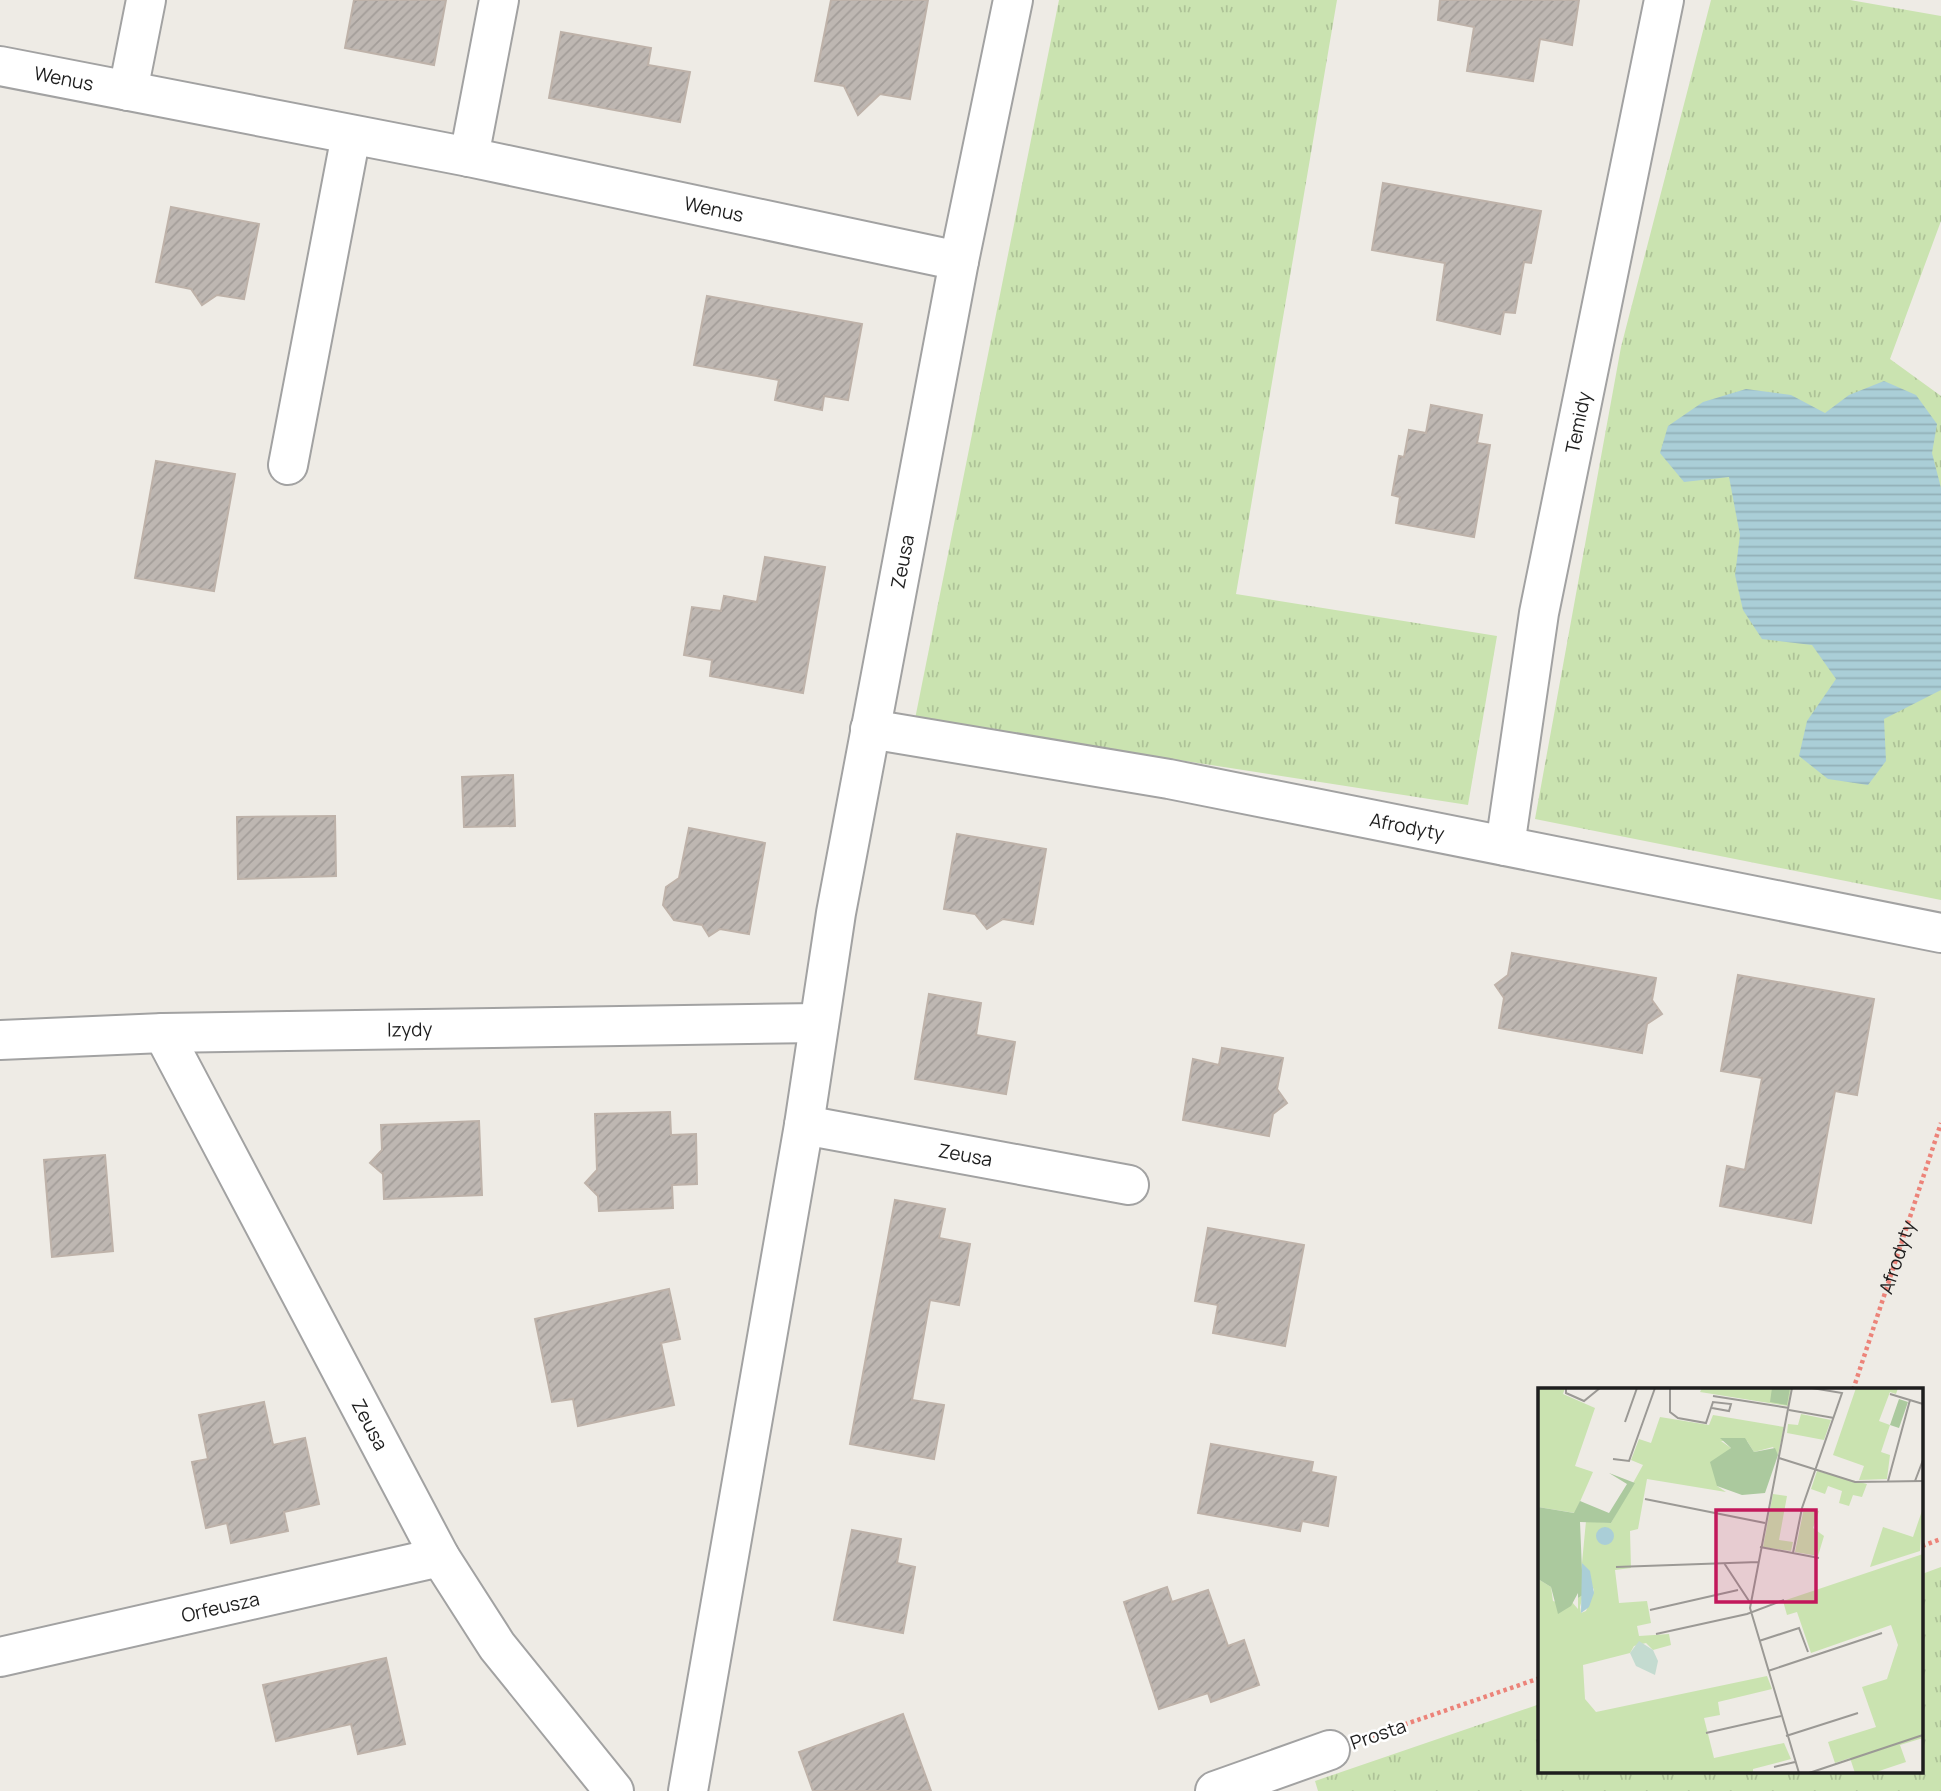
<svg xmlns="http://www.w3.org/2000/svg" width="1941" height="1791" font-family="Manrope,sans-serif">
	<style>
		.grass { fill: url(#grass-tufts) }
		.water { fill: url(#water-rules) }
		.building { fill: url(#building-hatch); stroke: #beb2a9; stroke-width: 2 }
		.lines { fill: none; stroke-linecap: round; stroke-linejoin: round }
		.minor-casing { stroke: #a2a2a2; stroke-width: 42 }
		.path { stroke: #ec8379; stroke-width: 4.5; stroke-dasharray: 3.5 3.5; stroke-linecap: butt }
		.minor { stroke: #fff; stroke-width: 38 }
		.labels { text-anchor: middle; stroke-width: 5; stroke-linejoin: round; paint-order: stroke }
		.street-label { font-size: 19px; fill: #1e1e1e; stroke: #fff }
		.inset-road { fill: none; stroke: #9b9995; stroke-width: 2 }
		.view { fill: #c2185b; fill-opacity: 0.15; stroke: #c2185b; stroke-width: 3.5 }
		.inset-edge { fill: none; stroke: #1e1e1e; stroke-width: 3.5 }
	</style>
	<defs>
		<pattern id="grass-tufts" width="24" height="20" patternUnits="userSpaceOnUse" patternTransform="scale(1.75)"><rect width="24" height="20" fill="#cae3b0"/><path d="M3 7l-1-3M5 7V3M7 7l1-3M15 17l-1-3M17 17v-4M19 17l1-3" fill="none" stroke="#adc297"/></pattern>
		<pattern id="water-rules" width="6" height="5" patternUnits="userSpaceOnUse" patternTransform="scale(1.75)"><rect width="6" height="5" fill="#aaced7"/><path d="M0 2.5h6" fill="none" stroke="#92b0b8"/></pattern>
		<pattern id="building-hatch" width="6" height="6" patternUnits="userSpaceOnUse" patternTransform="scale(1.75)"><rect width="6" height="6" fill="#beb7b2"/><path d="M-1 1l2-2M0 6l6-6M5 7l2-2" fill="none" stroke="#a39d99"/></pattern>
	</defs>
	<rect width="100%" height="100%" fill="#eeebe5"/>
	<g class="grass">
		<path d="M 1059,0 L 1337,0 L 1236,594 L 1497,636 L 1468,805 L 915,719 Z"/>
		<path d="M 1711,0 L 1850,0 L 1941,16 L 1941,221 L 1890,359 L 1941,396 L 1941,900 L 1535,819 L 1621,347 Z"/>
		<path d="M 1941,1567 L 1941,1791 L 1318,1791 L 1315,1781 L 1540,1704 L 1540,1772 L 1922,1772 L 1922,1574 Z"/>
	</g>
	<path class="water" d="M 1884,381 L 1916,395 L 1937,424 L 1932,453 L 1941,488 L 1941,690 L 1884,719 L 1886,761 L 1868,785 L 1828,779 L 1799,756 L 1807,721 L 1836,679 L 1812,645 L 1762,639 L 1743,610 L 1735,575 L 1740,535 L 1729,477 L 1684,482 L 1660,453 L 1668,426 L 1703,402 L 1746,389 L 1791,395 L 1825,413 L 1849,395 Z"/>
	<g class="building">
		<path d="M 354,0 L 446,0 L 434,65 L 345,48 Z"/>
		<path d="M 831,0 L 928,0 L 910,99 L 880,94 L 858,115 L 844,86 L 815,81 Z"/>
		<path d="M 1440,0 L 1579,0 L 1572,45 L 1540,39 L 1533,81 L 1467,71 L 1474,27 L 1438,20 Z"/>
		<path d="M 561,32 L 651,48 L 648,65 L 690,72 L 680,122 L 549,98 Z"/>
		<path d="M 1383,183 L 1541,211 L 1531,263 L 1524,262 L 1515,313 L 1504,312 L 1500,334 L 1437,320 L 1445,263 L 1372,250 Z"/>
		<path d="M 171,207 L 259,224 L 244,299 L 217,295 L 202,305 L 191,289 L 156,282 Z"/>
		<path d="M 707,296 L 862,324 L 848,400 L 824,396 L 822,410 L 775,400 L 779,380 L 694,365 Z"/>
		<path d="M 1431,405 L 1482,415 L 1477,443 L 1490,445 L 1474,537 L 1396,523 L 1400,497 L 1392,495 L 1399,456 L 1404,457 L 1409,430 L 1426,433 Z"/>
		<path d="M 156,461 L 235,474 L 214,591 L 135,578 Z"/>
		<path d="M 765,557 L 825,567 L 803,693 L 710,676 L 712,660 L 684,655 L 692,607 L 721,611 L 724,596 L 757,602 Z"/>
		<path d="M 513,775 L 515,826 L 464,827 L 462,777 Z"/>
		<path d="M 335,816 L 336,876 L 238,879 L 237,817 Z"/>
		<path d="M 689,828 L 765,843 L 749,934 L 720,929 L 709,936 L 702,925 L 674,920 L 663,905 L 666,887 L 679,878 Z"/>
		<path d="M 957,834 L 1046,849 L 1033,924 L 1003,919 L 987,929 L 975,914 L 944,909 Z"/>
		<path d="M 1512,953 L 1656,978 L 1652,1000 L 1662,1014 L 1647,1024 L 1642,1053 L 1499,1028 L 1504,998 L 1495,985 L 1508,975 Z"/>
		<path d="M 1738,975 L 1874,999 L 1857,1095 L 1835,1091 L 1811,1223 L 1720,1206 L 1727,1166 L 1745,1170 L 1762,1078 L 1721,1071 Z"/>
		<path d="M 929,994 L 981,1003 L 976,1035 L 1015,1042 L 1006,1094 L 915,1079 Z"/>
		<path d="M 1222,1048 L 1283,1058 L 1277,1089 L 1287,1103 L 1273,1114 L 1269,1136 L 1183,1120 L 1193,1059 L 1219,1065 Z"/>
		<path d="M 670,1112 L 671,1135 L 696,1134 L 697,1184 L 672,1185 L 673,1208 L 599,1211 L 598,1196 L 585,1183 L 597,1170 L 595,1114 Z"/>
		<path d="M 479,1121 L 482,1195 L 384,1199 L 383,1174 L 370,1163 L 382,1150 L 381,1125 Z"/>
		<path d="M 105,1155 L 113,1251 L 52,1257 L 44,1160 Z"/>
		<path d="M 895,1200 L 945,1209 L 939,1238 L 970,1244 L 959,1305 L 930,1300 L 912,1400 L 944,1405 L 934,1459 L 850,1444 Z"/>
		<path d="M 1208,1228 L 1304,1245 L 1285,1346 L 1213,1333 L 1218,1305 L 1195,1301 Z"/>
		<path d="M 669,1289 L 680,1339 L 661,1343 L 674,1405 L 578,1426 L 573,1399 L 552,1402 L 535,1319 Z"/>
		<path d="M 264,1402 L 273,1445 L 305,1438 L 319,1504 L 284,1512 L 288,1531 L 231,1543 L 227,1523 L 206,1528 L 192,1462 L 208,1459 L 199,1415 Z"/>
		<path d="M 1211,1444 L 1313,1462 L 1311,1472 L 1336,1477 L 1328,1526 L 1302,1521 L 1300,1531 L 1198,1513 Z"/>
		<path d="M 852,1530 L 901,1539 L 897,1563 L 915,1567 L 903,1633 L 834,1620 Z"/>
		<path d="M 1167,1587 L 1172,1602 L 1208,1590 L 1228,1646 L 1244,1640 L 1259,1685 L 1211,1702 L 1208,1693 L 1159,1709 L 1124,1602 Z"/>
		<path d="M 386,1658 L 405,1744 L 358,1754 L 351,1724 L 276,1741 L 263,1685 Z"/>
		<path d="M 903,1714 L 931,1791 L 813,1791 L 799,1752 Z"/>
	</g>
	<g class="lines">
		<defs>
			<g id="minor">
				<path id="s2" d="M 0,66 L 469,157 L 959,261"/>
				<path d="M 128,91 L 146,0"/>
				<path d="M 469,157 L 499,0"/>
				<path d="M 288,465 L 351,135"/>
				<path id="s3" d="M 870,729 L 1169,779 L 1941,933"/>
				<path id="s4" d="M 1505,846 L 1539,613 L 1664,0"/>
				<path id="s5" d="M 163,1033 L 440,1557 L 497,1646 L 614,1791"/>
				<path id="s6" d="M 0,1040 L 163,1033 L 819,1023"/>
				<path id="s7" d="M 804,1125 L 1129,1185"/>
				<path id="s8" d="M 0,1657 L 440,1557"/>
				<path id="s9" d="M 688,1791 L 804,1125 L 836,913 L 959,261 L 1013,0"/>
				<path d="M 1215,1791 L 1330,1750"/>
			</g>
		</defs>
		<use href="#minor" class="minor-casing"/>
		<g class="path">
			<path id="s1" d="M 1853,1390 L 1941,1123"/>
			<path d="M 1922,1546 L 1941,1539"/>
			<path d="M 1371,1736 L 1540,1678"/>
		</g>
		<use href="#minor" class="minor"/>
	</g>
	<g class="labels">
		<g class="street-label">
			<text dy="7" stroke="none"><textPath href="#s2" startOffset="65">Wenus</textPath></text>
			<text dy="7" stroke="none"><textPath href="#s2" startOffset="728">Wenus</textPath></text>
			<text dy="7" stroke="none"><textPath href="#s4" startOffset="430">Temidy</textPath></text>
			<text dy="7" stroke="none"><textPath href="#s9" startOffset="1248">Zeusa</textPath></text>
			<text dy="7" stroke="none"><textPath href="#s3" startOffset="546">Afrodyty</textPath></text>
			<text dy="7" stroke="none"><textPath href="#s6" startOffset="410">Izydy</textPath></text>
			<text dy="7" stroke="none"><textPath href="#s7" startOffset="164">Zeusa</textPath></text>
			<text dy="7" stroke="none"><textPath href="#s1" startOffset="140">Afrodyty</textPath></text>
			<text dy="7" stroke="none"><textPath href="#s5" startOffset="443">Zeusa</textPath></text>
			<text dy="7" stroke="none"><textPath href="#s8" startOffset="226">Orfeusza</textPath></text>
			<text transform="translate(1378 1734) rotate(-19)" y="7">Prosta</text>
		</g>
	</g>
	<g transform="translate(1538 1388)">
		<rect width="385" height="385" fill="#eeebe5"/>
		<path d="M 0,0 L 27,0 L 25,6 L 57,20 L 37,78 L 55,84 L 37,125 L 0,119 ZM 164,0 L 253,0 L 250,18 L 162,4 ZM 318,0 L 360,0 L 358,6 L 352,4 L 341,33 L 352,37 L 343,64 L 352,67 L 349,91 L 321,92 L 326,78 L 295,67 ZM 263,26 L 293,32 L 286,52 L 249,45 L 250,36 L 260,37 ZM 175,27 L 246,39 L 240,67 L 235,59 L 216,64 L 209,53 L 183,53 L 193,60 L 186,68 L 179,98 L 188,104 L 109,91 L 100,141 L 92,143 L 93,180 L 77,182 L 81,215 L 109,213 L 113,235 L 99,238 L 101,248 L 131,246 L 133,257 L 115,262 L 108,255 L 96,258 L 92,265 L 45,277 L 47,311 L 58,324 L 229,288 L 234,301 L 180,314 L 182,327 L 166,330 L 176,370 L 246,355 L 253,371 L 215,381 L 215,385 L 0,385 L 0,191 L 13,199 L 15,213 L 33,218 L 33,213 L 40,221 L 40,210 L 45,207 L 42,219 L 43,225 L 48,223 L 56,202 L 44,175 L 48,133 L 73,135 L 105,77 L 93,72 L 101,51 L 113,55 L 122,29 L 171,37 ZM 279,83 L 329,96 L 324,109 L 315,107 L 311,118 L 301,115 L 304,103 L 290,98 L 287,106 L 273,101 ZM 235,106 L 249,108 L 241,152 L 255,154 L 253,163 L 225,159 ZM 266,120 L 281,123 L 275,140 L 286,148 L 280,168 L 257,164 ZM 385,120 L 382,163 L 332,179 L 345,139 L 375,149 ZM 385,166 L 385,350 L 362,357 L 368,374 L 335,385 L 317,385 L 312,370 L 297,375 L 290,354 L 338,339 L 324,299 L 349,291 L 360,257 L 353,237 L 273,265 L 259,224 L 249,227 L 245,213 Z" fill="#cae3b0"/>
		<path d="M 234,0 L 252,0 L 249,17 L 232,14 ZM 361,11 L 370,14 L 361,40 L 352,37 ZM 182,50 L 207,50 L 216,64 L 237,60 L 240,67 L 227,105 L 204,107 L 179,98 L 172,74 L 193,60 ZM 71,85 L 97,95 L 73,135 L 42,134 L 45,207 L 40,210 L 40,205 L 33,218 L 20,226 L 13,199 L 0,191 L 0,119 L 36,125 L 42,113 L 71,125 L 89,96 Z" fill="#abc99e"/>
		<path d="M 101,253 L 115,262 L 120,273 L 117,287 L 98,278 L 92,265 Z" fill="#c4dbd0"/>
		<path d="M58 148a9 9 0 1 1 18 0a9 9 0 1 1-18 0ZM 44,175 L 52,183 L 56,205 L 51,219 L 43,225 Z" fill="#aaced7"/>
		<path class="inset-road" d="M 28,0 L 28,5 L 46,13 L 62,0M 132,0 L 132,24 L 140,30 L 168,35 L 175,14 L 193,16 L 191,23 L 174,20M 254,0 L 212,220 L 261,385M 352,6 L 385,16M 175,8 L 251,20M 251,22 L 296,30M 87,34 L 99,0M 241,70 L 317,94 L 385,93M 75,71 L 91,73 L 117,0M 350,93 L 372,12M 377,93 L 385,72M 107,111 L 227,135M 222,159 L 281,170M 255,165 L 264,120 L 304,5 L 274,0M 186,175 L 213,216M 78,179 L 220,174M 112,222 L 200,202M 118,246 L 209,226 L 246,212M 221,253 L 261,240 L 270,264M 230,283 L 344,245M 168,345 L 243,328M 248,348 L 320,325M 236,379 L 257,374M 114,385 L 141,385M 271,385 L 385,347"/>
		<path class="view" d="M 178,122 L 278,122 L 278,214 L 178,214 Z"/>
		<rect width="385" height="385" class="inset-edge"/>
	</g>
</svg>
